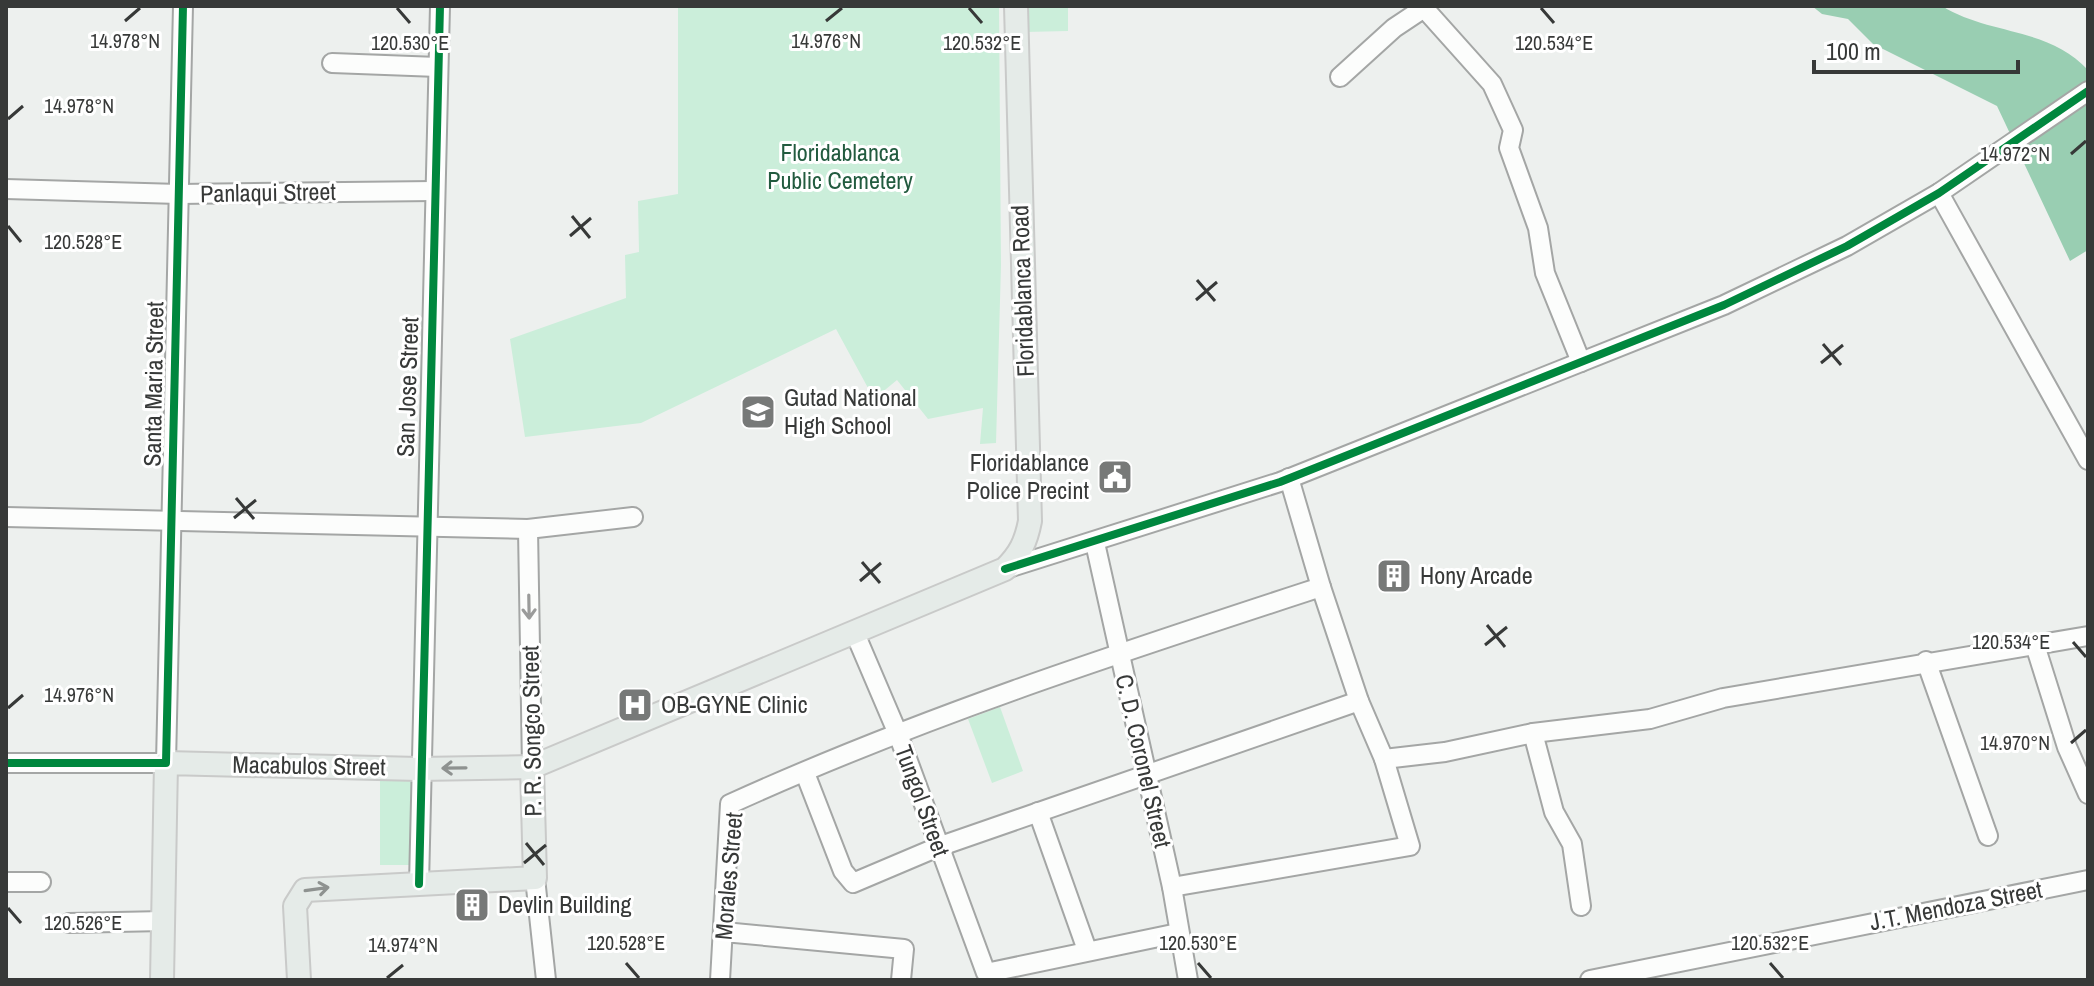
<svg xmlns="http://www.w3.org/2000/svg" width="2094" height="986" font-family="'Archivo Narrow',sans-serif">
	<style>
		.green { fill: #cbeeda }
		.water { fill: #99ceb2 }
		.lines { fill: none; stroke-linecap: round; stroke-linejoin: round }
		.minor-casing { stroke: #a4a6a5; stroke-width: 22 }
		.major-casing { stroke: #c9cac9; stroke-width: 26 }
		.minor { stroke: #fcfdfc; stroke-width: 18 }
		.major { stroke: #e5ebe8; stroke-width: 22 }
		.cycleway-casing { stroke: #fff; stroke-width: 13 }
		.cycleway { stroke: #00873e; stroke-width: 8 }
		.oneway { stroke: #9a9b9a }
		.oneway2 { stroke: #8e9290 }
		.ticks { fill: none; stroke: #373938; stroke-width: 3 }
		.labels { text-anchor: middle; stroke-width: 6; stroke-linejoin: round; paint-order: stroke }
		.park-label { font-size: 24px; fill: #225b3f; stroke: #fff }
		.street-label { font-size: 24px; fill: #373938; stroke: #fff }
		.poi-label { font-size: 24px; fill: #373938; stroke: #fff; text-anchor: start }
		.ticks-label { font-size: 20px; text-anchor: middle; fill: #373938; stroke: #fff; stroke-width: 6; stroke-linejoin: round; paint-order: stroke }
	</style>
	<rect width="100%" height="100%" fill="#edf0ee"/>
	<g class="green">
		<path d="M 678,6 L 999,6 L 1001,265 L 996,443 L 980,444 L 983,408 L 928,419 L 897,380 L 874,399 L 836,329 L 641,423 L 525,437 L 510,339 L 626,298 L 625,255 L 639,252 L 638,201 L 678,194 Z"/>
		<path d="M 1024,6 L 1068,6 L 1068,31 L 1025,32 Z"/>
		<path d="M 1000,707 L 1023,771 L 992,783 L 968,719 Z"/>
		<rect x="380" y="780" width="40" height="85"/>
	</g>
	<path class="water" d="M 1812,6 L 1942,6 C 1988,35 2049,27 2088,70 L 2088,250 L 2070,261 L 1997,106 L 1873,44 L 1848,19 L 1822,14 Z"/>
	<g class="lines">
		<defs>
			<g id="minor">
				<path d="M 1424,8 L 1492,84 L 1513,130 L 1509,148 L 1538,228 L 1545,273 L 1581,362"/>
				<path d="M 332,63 L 438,67"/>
				<path d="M 1340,77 L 1394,28 L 1427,6"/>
				<path d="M 6,189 L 179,194 L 434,191"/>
				<path d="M 1939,193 L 2088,460"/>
				<path d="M 6,517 L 528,529 L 633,517"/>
				<path d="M 528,529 L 532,767"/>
				<path d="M 1095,543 L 1172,887 L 1188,980"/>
				<path d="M 1005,569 L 1280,482 L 1724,305 L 1847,246 L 1939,193 L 2088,91"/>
				<path d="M 854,631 L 898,734 L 986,973 L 1178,933"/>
				<path d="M 2035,645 L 2067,747 L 2088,794"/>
				<path d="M 1926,661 L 1988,836"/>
				<path d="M 1533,733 L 1554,812 L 1572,844 L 1581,906"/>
				<path d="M 1384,759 L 1445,752 L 1533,733 L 1650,719 L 1723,698 L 2088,636"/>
				<path d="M 6,763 L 166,763 L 183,6"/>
				<path d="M 805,773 L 843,871 L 853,883 L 938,847 L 1359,701"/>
				<path d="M 1038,812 L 1087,950"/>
				<path d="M 535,878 L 546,980"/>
				<path d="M 6,882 L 41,882"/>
				<path d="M 419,884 L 440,6"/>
				<path d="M 1172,887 L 1410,846 L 1384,759 L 1359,701 L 1321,587 L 1289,478"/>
				<path d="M 69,923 L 164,921"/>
				<path d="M 724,932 L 904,949 L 901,980"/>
				<path d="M 720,980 L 730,804 C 921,717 1122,652 1321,587"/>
				<path d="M 1590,980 L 2088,880"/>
			</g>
			<g id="major">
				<path d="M 162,980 L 166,763 L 419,769 L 532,767 L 1005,569 C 1020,554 1026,542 1030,521 L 1016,6"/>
				<path d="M 299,980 L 295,906 L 305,890 L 535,878 L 532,767"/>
			</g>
		</defs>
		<use href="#minor" class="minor-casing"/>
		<use href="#major" class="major-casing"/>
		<use href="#minor" class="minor"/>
		<use href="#major" class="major"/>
		<defs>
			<g id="cycleway">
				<path d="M 1005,569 L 1280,482 L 1724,305 L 1847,246 L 1939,193 L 2088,91"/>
				<path d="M 6,763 L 166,763 L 183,6"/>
				<path d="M 419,884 L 440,6"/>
			</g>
		</defs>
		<use href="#cycleway" class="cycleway-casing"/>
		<use href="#cycleway" class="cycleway"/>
	</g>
	<defs><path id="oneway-shaft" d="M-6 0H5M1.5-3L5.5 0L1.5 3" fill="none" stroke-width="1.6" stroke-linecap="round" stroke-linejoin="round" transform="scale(2)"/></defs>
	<use class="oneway" href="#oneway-shaft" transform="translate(529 607) rotate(89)"/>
	<g class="oneway2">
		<use href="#oneway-shaft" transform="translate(454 768) rotate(179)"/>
		<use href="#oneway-shaft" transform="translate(317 889) rotate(-8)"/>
	</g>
	<path class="ticks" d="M 397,8 L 410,23M 969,8 L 982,23M 1541,8 L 1554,23M 125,21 L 140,8M 826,21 L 842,8M 8,119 L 23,106M 2071,154 L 2086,141M 572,216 L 590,238M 8,226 L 21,242M 570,236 L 591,218M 1197,280 L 1215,301M 1196,300 L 1217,282M 1823,344 L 1841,365M 1821,363 L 1843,345M 236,498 L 254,519M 234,518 L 256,500M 862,562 L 880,583M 860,581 L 881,563M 1487,625 L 1505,647M 2073,642 L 2086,657M 1485,645 L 1507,627M 8,708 L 23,695M 2071,743 L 2086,730M 526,843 L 544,865M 524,863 L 546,845M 8,908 L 21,923M 626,963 L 639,978M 1198,963 L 1211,978M 1770,963 L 1783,978M 387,978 L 403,965"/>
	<defs>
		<symbol id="school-square" viewBox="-11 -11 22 22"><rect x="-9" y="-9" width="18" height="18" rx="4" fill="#777978" stroke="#fff"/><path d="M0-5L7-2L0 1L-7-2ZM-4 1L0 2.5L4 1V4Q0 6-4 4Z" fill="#fff"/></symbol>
		<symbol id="civic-square" viewBox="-11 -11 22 22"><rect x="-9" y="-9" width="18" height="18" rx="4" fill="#777978" stroke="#fff"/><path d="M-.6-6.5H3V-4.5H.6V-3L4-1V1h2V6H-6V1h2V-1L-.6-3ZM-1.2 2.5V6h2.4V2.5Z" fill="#fff"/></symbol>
		<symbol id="building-square" viewBox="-11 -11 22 22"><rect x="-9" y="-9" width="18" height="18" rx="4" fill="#777978" stroke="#fff"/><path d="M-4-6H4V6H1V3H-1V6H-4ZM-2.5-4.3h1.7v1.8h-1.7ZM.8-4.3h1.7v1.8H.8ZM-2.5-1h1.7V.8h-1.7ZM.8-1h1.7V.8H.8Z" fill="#fff"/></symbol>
		<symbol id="hospital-square" viewBox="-11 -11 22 22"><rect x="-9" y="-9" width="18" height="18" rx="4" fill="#777978" stroke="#fff"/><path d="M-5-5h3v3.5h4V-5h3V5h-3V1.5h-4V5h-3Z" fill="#fff"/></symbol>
	</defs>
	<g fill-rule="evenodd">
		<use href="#school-square" x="738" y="392" width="40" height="40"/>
		<use href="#civic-square" x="1095" y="457" width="40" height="40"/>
		<use href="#building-square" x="1374" y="556" width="40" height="40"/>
		<use href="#hospital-square" x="615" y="685" width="40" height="40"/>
		<use href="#building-square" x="452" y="885" width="40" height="40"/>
	</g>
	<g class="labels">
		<g class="park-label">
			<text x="840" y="161">Floridablanca<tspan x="840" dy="28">Public Cemetery</tspan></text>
		</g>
		<g class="street-label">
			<text transform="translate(268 193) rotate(-1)" y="8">Panlaqui Street</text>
			<text transform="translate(1023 291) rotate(-92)" y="8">Floridablanca Road</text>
			<text transform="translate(154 384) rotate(-89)" y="8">Santa Maria Street</text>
			<text transform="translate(408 387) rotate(-88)" y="8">San Jose Street</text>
			<text transform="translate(532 731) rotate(-91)" y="8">P. R. Songco Street</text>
			<text transform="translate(1143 761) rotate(77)" y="8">C. D. Coronel Street</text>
			<text transform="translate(309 766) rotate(1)" y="8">Macabulos Street</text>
			<text transform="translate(922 801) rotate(70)" y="8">Tungol Street</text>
			<text transform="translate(729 876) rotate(-85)" y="8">Morales Street</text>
			<text transform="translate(1956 906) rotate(-11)" y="8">J.T. Mendoza Street</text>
		</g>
		<g class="poi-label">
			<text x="784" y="406">Gutad National<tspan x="784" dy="28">High School</tspan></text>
			<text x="1089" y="471" text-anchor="end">Floridablance<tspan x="1089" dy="28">Police Precint</tspan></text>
			<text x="1420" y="584">Hony Arcade</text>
			<text x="661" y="713">OB-GYNE Clinic</text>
			<text x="498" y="913">Devlin Building</text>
		</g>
	</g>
	<g class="ticks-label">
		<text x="125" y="48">14.978°N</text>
		<text x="826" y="48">14.976°N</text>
		<text x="1554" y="50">120.534°E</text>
		<text x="410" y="50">120.530°E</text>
		<text x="982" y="50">120.532°E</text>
		<text x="79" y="113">14.978°N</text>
		<text x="2015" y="161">14.972°N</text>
		<text x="83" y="249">120.528°E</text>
		<text x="2011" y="649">120.534°E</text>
		<text x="79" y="702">14.976°N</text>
		<text x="2015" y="750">14.970°N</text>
		<text x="83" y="930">120.526°E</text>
		<text x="626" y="950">120.528°E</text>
		<text x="1198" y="950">120.530°E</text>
		<text x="1770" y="950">120.532°E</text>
		<text x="403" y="952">14.974°N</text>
	</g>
	<rect width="2094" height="986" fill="none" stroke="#373938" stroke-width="16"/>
	<path d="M1814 60v12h204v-12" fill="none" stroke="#373938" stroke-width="4"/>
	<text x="1826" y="60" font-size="24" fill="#373938" stroke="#ffffff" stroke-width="6" paint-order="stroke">100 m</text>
</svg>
